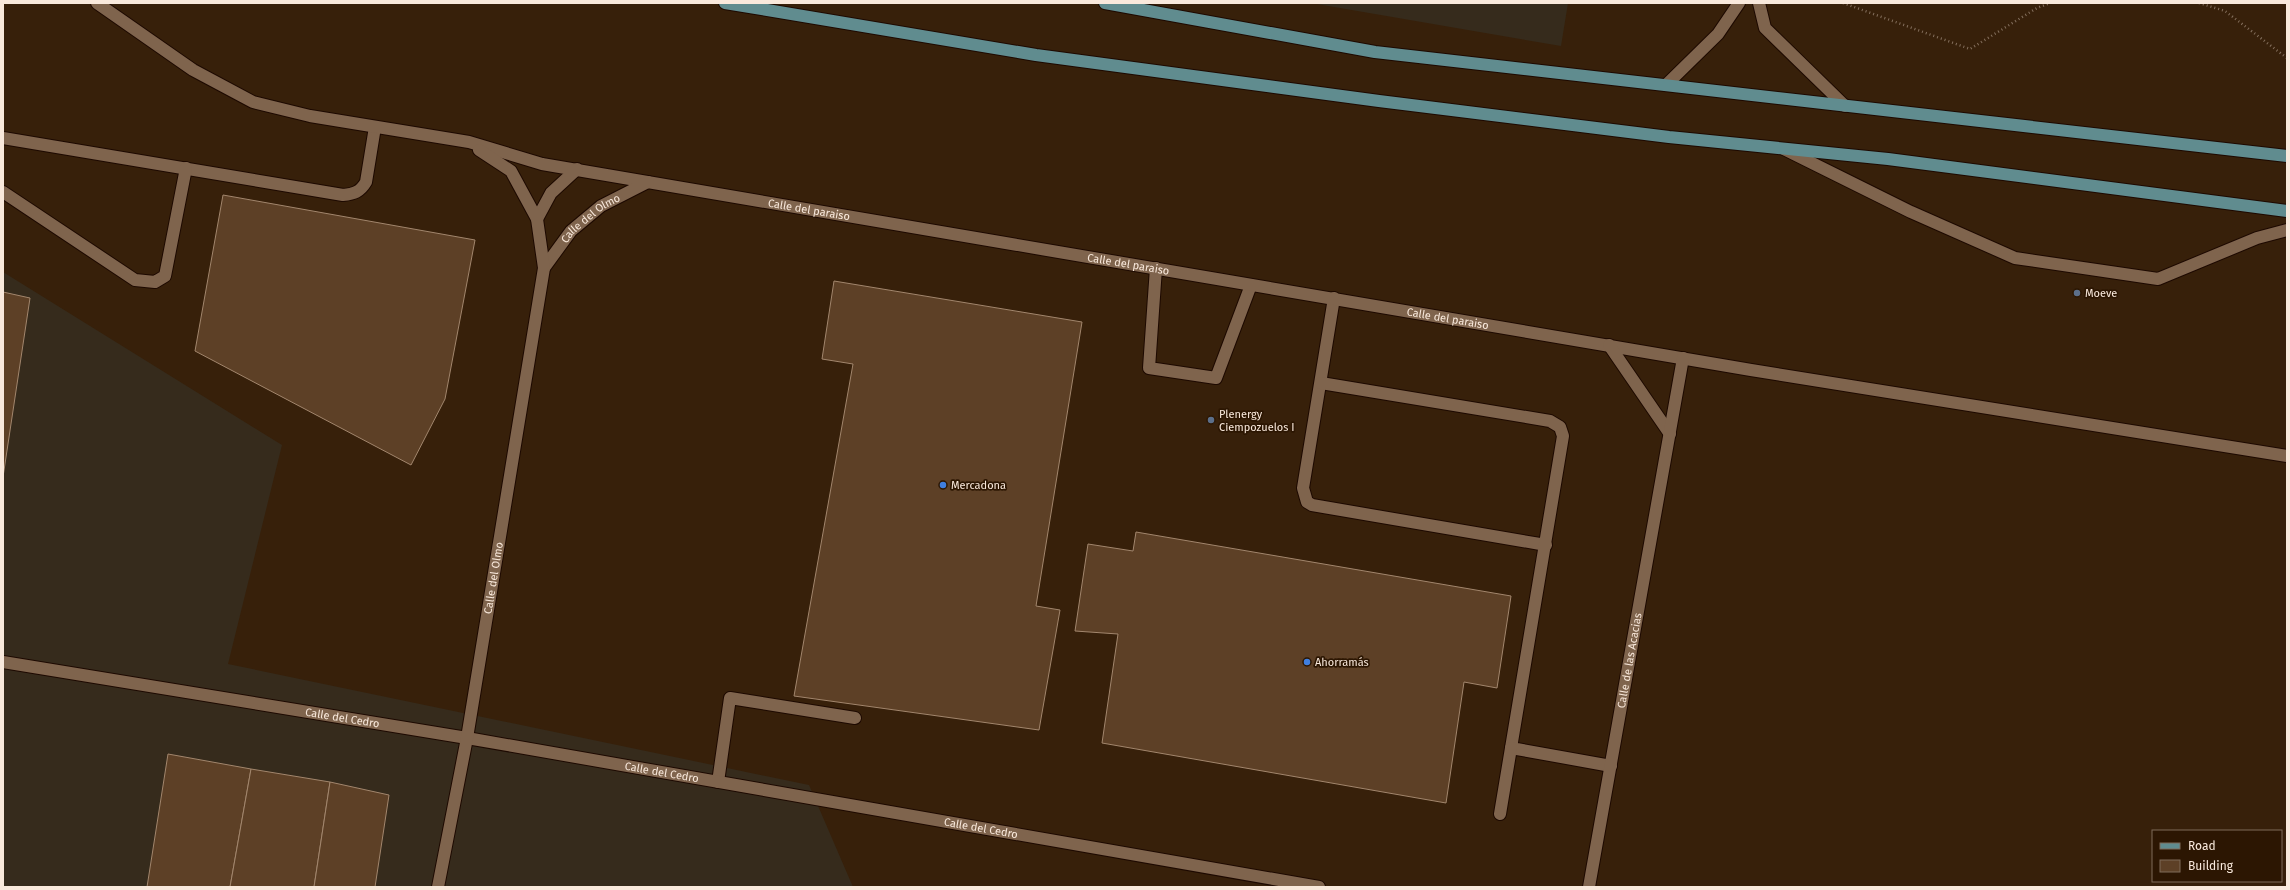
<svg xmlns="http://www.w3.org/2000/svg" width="2290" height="890" font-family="'Fira Sans',sans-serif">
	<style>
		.industrial { fill: #362b1c }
		.building { fill: #5d4026; stroke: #a2866d }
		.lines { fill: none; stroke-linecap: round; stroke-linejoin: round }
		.service-casing { stroke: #1d0900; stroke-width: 14 }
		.minor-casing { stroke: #1d0900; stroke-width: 14 }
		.primary-casing { stroke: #1d0900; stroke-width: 14 }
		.path { stroke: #85705e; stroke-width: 2.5; stroke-dasharray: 1 3; stroke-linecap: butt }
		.service { stroke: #7f644d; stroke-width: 12 }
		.minor { stroke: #7f644d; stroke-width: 12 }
		.primary { stroke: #608c8f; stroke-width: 12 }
		.service-dot { fill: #5c6f8a; stroke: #2c1602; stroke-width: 1.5 }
		.shop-dot { fill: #3f7fe0; stroke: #2c1602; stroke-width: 1.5 }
		.labels { text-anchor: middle; stroke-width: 3.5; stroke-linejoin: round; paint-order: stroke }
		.street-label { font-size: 11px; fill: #f9e9dc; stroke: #2c1602 }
		.poi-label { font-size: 11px; fill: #f9e9dc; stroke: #2c1602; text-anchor: start }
	</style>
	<rect width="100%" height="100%" fill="#37200a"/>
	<g class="industrial">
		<path d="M 1311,3 L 1568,3 L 1561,46 Z"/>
		<path d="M 3,272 L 282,445 L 228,664 L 809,785 L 853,887 L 3,887 Z"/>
	</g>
	<g class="building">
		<path d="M 223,195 L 475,240 L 445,399 L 411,465 L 195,351 Z"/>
		<path d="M 834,281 L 1082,322 L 1036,606 L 1060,610 L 1039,730 L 794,696 L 853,364 L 822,359 Z"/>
		<path d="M 3,292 L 30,298 L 3,477 Z"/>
		<path d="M 1136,532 L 1511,596 L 1497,688 L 1464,682 L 1446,803 L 1102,743 L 1118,634 L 1075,631 L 1088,544 L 1133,551 Z"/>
		<path d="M 168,754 L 251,769 L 230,887 L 147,887 Z"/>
		<path d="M 251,769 L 330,782 L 314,887 L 230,887 Z"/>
		<path d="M 330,782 L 389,795 L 375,887 L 314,887 Z"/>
	</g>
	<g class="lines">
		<defs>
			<g id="service">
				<path d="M 3,138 L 343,195 C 354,194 360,192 366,182 L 375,127"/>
				<path d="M 1784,149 L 1911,212 L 2015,258 L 2158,279 L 2257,238 L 2287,230"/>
				<path d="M 3,192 L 135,280 L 155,282 L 165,276 L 186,168"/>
				<path d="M 1156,268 L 1149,368 L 1216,378 L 1251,285"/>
				<path d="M 1334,298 L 1303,488 L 1307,502 L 1312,505 L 1546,545"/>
				<path d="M 1321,383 L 1550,421 L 1560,427 L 1563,436 L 1511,748 L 1611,766"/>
				<path d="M 718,782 L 730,698 L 855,718"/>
				<path d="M 1500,814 L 1511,748"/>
			</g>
			<g id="minor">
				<path id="s1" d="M 97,3 L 193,70 L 253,102 L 310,116 L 469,142 L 542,164 L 1751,370 L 2287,456"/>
				<path d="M 1759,3 L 1765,28 L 1845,106"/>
				<path d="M 1666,85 L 1718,34 L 1739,3"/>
				<path d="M 537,219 L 551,193 L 577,169"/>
				<path id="s2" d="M 544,268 L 571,231 L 601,206 L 648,182"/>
				<path d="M 1609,345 L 1670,434"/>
				<path id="s3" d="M 3,662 L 467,738 L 1319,887"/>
				<path id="s4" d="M 438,887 L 467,738 L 544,268 L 537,219 L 511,171 L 479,150"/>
				<path id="s5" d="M 1589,887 L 1683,358"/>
			</g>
			<g id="primary">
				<path d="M 725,3 L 1036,55 L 1379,101 L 1669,137 L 1888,159 L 2287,211"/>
				<path d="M 1105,3 L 1375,52 L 2287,156"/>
			</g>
		</defs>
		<use href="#service" class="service-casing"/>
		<use href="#minor" class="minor-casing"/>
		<use href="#primary" class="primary-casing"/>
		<g class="path">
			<path d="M 1843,3 L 1970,49 L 2037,8 L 2050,3"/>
			<path d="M 2199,3 L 2225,11 L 2287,58"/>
		</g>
		<use href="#service" class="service"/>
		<use href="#minor" class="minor"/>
		<use href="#primary" class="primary"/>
	</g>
	<g class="service-dot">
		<circle cx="2077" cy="293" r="4"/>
		<circle cx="1211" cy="420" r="4"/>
	</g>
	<g class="shop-dot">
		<circle cx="943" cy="485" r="4"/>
		<circle cx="1307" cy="662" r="4"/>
	</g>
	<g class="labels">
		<g class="street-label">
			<text dy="4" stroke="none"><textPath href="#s1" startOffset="752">Calle del paraiso</textPath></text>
			<text dy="4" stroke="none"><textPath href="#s2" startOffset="69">Calle del Olmo</textPath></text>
			<text dy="4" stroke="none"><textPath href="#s1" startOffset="1076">Calle del paraiso</textPath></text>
			<text dy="4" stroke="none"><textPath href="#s1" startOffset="1400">Calle del paraiso</textPath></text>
			<text dy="4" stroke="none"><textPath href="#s4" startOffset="314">Calle del Olmo</textPath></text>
			<text dy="4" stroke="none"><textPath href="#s5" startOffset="230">Calle de las Acacias</textPath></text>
			<text dy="4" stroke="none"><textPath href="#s3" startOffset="344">Calle del Cedro</textPath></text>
			<text dy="4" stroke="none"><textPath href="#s3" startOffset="668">Calle del Cedro</textPath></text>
			<text dy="4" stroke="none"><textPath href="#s3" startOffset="992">Calle del Cedro</textPath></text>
		</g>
		<g class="poi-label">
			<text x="2085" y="297">Moeve</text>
			<text x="1219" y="418">Plenergy<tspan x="1219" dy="13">Ciempozuelos I</tspan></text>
			<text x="951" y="489">Mercadona</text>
			<text x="1315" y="666">Ahorramás</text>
		</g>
	</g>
	<rect width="2290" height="890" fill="none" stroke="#f9e9dc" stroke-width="8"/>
	<rect x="2152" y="830" width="130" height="52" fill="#2c1602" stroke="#7e6a59"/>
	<rect x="2160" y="843" width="20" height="6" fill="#608c8f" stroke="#7e6a59"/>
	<text x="2188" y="850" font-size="12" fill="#f9e9dc">Road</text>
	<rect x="2160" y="860" width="20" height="12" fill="#5d4026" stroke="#7e6a59"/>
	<text x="2188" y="870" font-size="12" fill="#f9e9dc">Building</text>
</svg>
